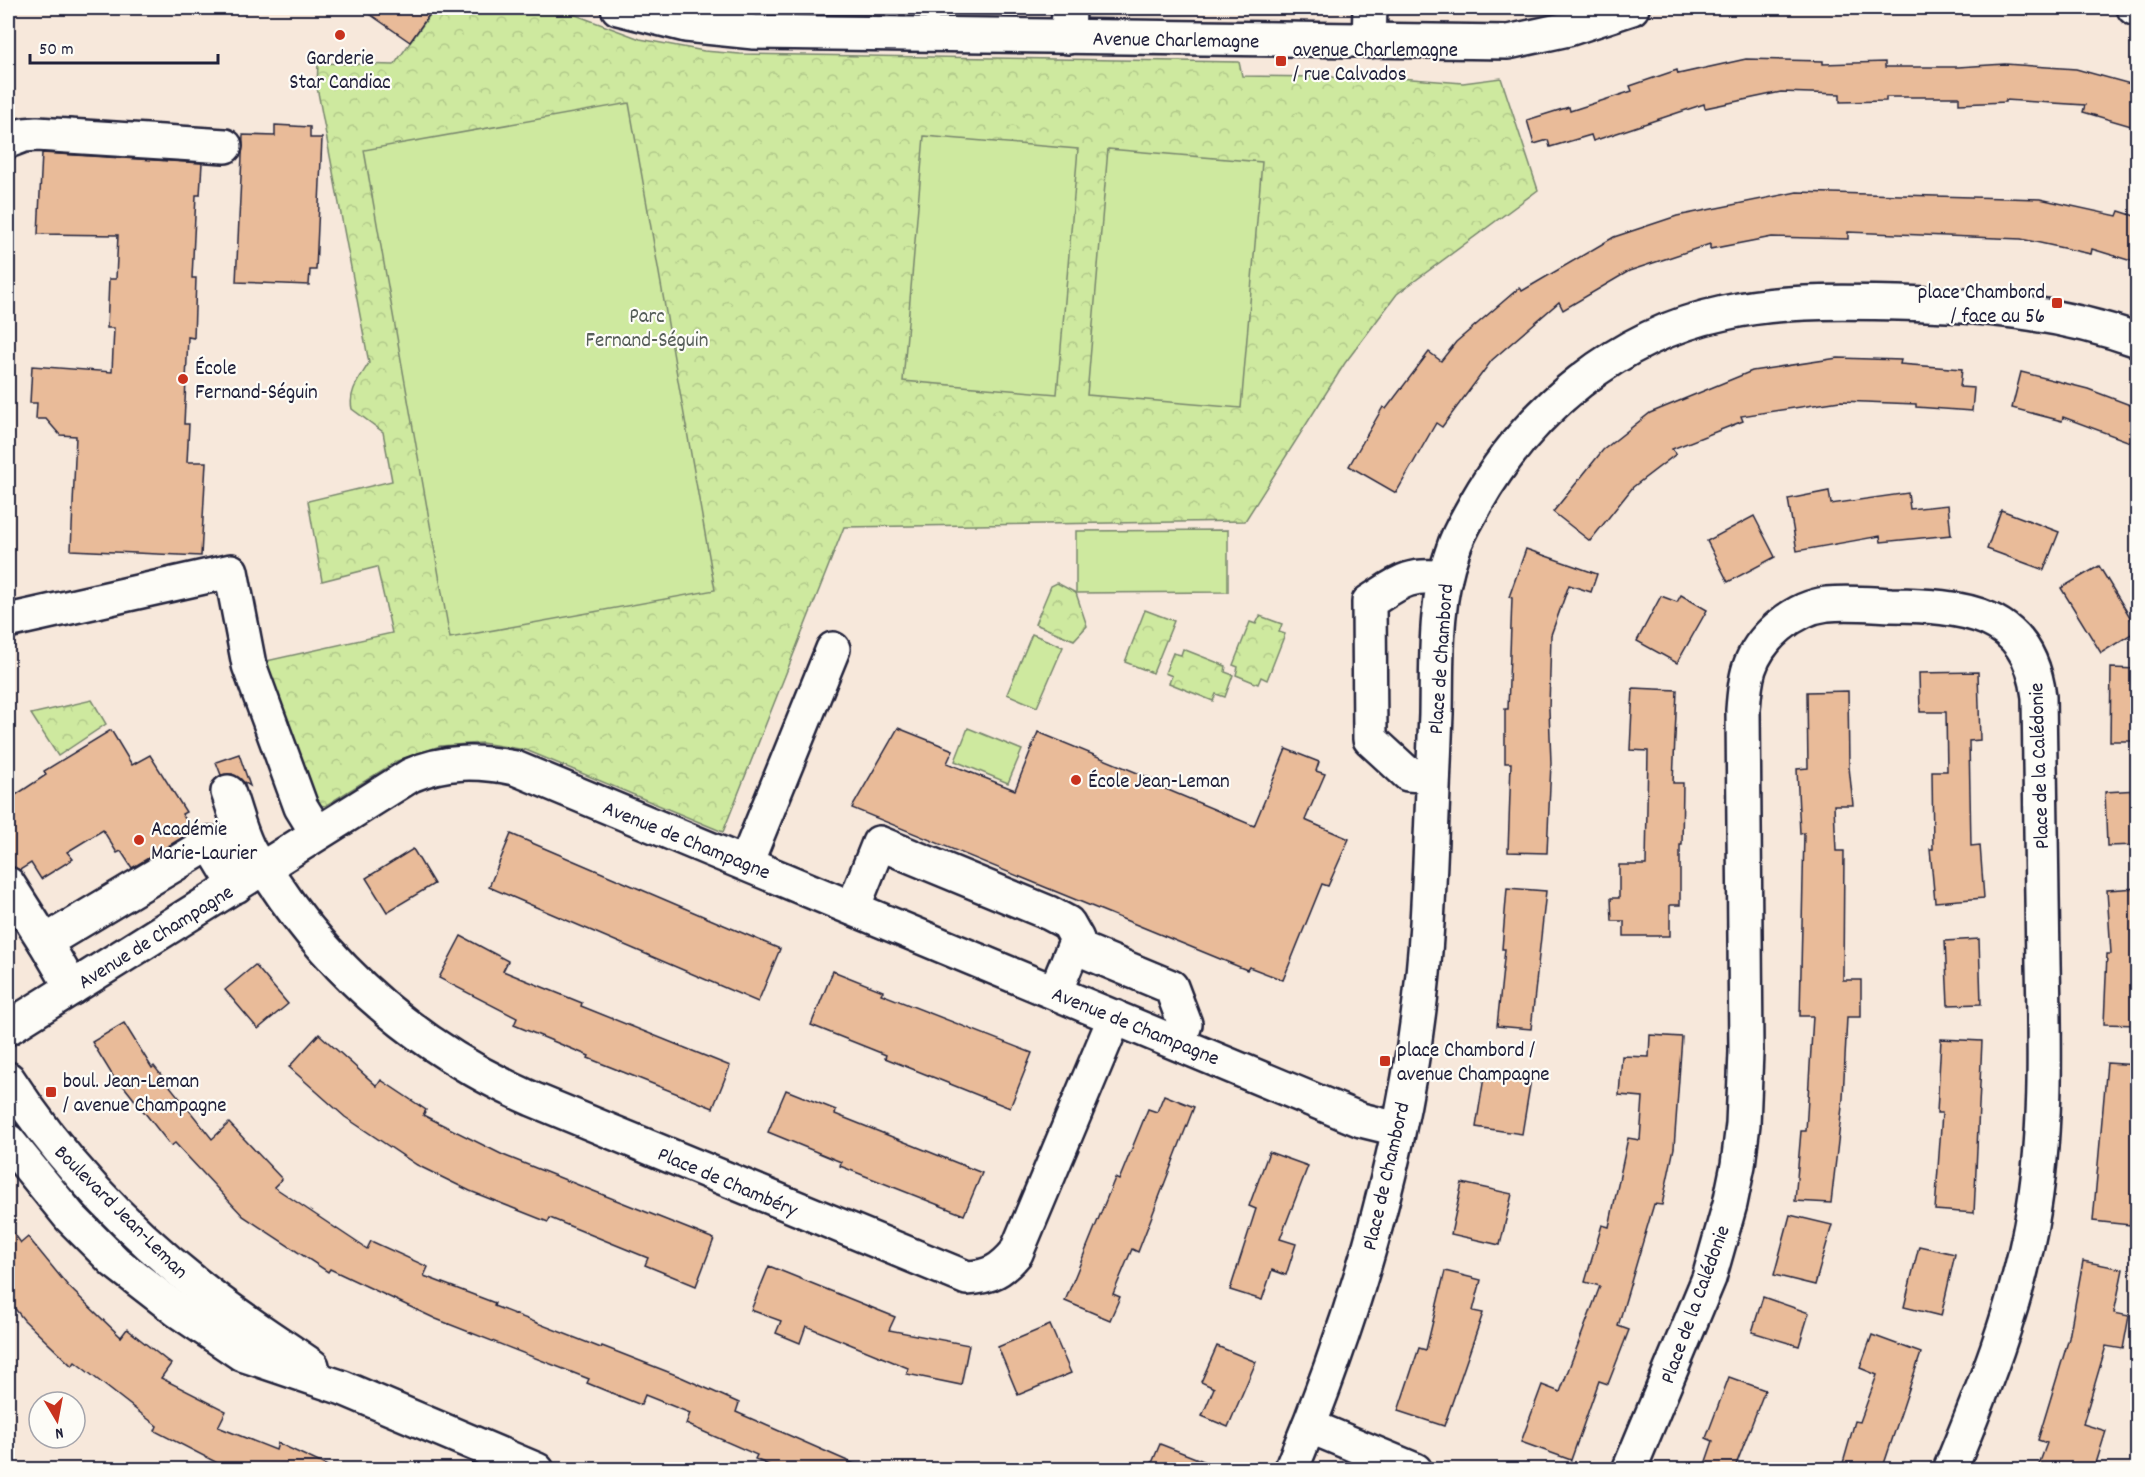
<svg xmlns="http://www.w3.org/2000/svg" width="2145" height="1477" font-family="Dekko,sans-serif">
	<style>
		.grass { fill: url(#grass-tufts); stroke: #78866d; stroke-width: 1.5 }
		.forest { fill: url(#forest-crowns); stroke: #78866d; stroke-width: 1.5 }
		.garden { fill: #cee99f; stroke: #78866d; stroke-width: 1.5 }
		.building { fill: #e9bb99; stroke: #22223b; stroke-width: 1.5 }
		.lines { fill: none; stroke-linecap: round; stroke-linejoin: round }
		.minor-casing { stroke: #22223b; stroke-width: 38 }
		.minor { stroke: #fdfcf7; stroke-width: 33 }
		.poi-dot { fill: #c8321e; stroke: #fdfcf7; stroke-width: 2 }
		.labels { text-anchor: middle; stroke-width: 4.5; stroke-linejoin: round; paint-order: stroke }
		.street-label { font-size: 21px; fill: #22223b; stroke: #fdfcf7 }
		.poi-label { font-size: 21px; fill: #22223b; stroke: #fdfcf7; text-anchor: start }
		.park-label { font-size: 21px; fill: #565e59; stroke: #fdfcf7 }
	</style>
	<defs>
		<pattern id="grass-tufts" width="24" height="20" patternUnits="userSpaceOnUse" patternTransform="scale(1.5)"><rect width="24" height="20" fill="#cee99f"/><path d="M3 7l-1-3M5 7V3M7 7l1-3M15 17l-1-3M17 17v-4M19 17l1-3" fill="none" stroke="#b1c88a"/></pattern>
		<pattern id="forest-crowns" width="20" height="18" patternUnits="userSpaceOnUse" patternTransform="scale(1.5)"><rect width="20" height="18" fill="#cee99f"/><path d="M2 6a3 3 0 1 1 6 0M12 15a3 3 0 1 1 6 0" fill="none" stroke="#b1c88a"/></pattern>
	</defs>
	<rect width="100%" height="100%" fill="#f7e8db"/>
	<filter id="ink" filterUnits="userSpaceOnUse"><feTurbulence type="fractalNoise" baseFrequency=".0167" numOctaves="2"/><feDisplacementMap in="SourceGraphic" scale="12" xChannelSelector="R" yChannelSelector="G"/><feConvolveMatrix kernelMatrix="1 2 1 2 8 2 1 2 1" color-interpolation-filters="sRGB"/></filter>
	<g filter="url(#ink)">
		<path class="grass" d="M 694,8 L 751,8 L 750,11 L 729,13 Z"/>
		<g class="forest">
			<path d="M 435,8 L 557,8 L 640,39 L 704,51 L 740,54 L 1239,62 L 1242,76 L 1399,78 L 1463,83 L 1501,78 L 1538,190 L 1397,294 L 1345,363 L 1245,521 L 844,527 L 723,832 L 526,750 L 482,743 L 440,746 L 397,761 L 325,806 L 318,805 L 262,662 L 392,633 L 377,567 L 322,581 L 308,501 L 392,481 L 383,432 L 352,409 C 348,391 360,378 369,363 L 317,87 L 318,63 L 394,65 Z"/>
			<path d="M 1057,583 L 1076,593 L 1087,626 L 1074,640 L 1035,624 L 1051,586 Z"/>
			<path d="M 1145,610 L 1174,621 L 1153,673 L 1125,662 Z"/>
			<path d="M 1260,616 L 1282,624 L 1279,632 L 1285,634 L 1267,680 L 1261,677 L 1258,684 L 1236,675 L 1238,667 L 1233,665 L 1250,622 L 1256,624 Z"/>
			<path d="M 1183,649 L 1226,666 L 1225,672 L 1233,675 L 1225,697 L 1216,694 L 1213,701 L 1169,683 L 1172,676 L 1165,673 L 1173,653 L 1181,655 Z"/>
			<path d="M 92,700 L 106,724 L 58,756 L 31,714 Z"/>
		</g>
		<g class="garden">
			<path d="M 629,103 L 715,590 L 450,638 L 364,150 Z"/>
			<path d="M 924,136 L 1078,149 L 1057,394 L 903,381 Z"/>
			<path d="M 1108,149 L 1262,162 L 1241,408 L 1087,395 Z"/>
			<path d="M 1228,530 L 1228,592 L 1076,593 L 1076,531 Z"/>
			<path d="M 1032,634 L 1063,647 L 1037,707 L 1007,694 Z"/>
			<path d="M 968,728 L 1022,750 L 1008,783 L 955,761 Z"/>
		</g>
		<g class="building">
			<path d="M 361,8 L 434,8 L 410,42 Z"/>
			<path d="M 1746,59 L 1823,61 L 1823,64 L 1885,62 L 1885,67 L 1958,67 L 2005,64 L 2076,69 L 2138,86 L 2138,128 L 2083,112 L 2085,105 L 2006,100 L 2006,102 L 1959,104 L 1959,97 L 1886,97 L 1886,101 L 1840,102 L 1840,94 L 1781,92 L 1705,108 L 1704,104 L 1593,141 L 1591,135 L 1550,147 L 1548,140 L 1534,144 L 1527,120 L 1569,107 L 1570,111 L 1632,91 L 1630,86 L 1677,70 L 1678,74 Z"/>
			<path d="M 275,125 L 310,127 L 310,138 L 322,138 L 316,270 L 310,270 L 309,285 L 236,282 L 243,135 L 275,136 Z"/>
			<path d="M 42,153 L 202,163 L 200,195 L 196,195 L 192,278 L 196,278 L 194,338 L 188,337 L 184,424 L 189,424 L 187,462 L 206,462 L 201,556 L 71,550 L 76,436 L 60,435 L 46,419 L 36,419 L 37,403 L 30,403 L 32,366 L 112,372 L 114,328 L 107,328 L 108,305 L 109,279 L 116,279 L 118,235 L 38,234 Z"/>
			<path d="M 1797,192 L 2040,199 L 2117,216 L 2119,211 L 2138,217 L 2138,263 L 2092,249 L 2091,254 L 2021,239 L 1848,232 L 1848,239 L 1772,237 L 1710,249 L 1710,244 L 1629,271 L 1563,310 L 1559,302 L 1492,360 L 1442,427 L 1436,423 L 1396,493 L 1349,466 L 1383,407 L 1386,409 L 1429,352 L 1441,361 L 1456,342 L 1519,288 L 1522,291 L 1614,237 L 1677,216 Z"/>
			<path d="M 1838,358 L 1901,360 L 1900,364 L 1962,369 L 1960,387 L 1974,388 L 1972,411 L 1916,407 L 1916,404 L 1840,401 L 1741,416 L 1743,421 L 1672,449 L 1676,454 L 1633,487 L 1590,541 L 1553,512 L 1603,450 L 1650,413 L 1752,371 Z"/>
			<path d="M 2021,372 L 2088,389 L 2138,408 L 2138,445 L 2063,417 L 2062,421 L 2012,408 Z"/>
			<path d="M 1829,491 L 1831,504 L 1908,493 L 1910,509 L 1948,505 L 1951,535 L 1881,542 L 1880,536 L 1797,551 L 1788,499 Z"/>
			<path d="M 2001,510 L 2059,532 L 2044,570 L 1987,549 Z"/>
			<path d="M 1754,516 L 1775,557 L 1728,582 L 1707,541 Z"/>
			<path d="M 1526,549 L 1597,574 L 1591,592 L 1569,585 L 1551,635 L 1549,709 L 1551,763 L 1547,853 L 1508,852 L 1511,763 L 1505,763 L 1505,709 L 1508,709 L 1512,598 L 1509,597 Z"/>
			<path d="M 2099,566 L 2138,630 L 2101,653 L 2061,588 Z"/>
			<path d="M 1681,595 L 1707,610 L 1677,663 L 1637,641 L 1661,596 L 1677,602 Z"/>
			<path d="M 2111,668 L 2138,669 L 2138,741 L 2110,741 Z"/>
			<path d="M 1978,672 L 1980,740 L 1969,741 L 1971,846 L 1980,845 L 1984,898 L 1935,902 L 1930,849 L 1933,849 L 1932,771 L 1947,771 L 1946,712 L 1920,712 L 1919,673 Z"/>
			<path d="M 1633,688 L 1677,690 L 1673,783 L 1683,783 L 1682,845 L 1680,845 L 1680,905 L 1670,905 L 1670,936 L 1624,936 L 1624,921 L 1612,921 L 1611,898 L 1619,898 L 1619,865 L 1646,865 L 1648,751 L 1630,750 Z"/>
			<path d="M 1848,691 L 1849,767 L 1853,805 L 1834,805 L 1836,851 L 1844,851 L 1843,980 L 1861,980 L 1861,1017 L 1847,1017 L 1843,1098 L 1831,1203 L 1795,1201 L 1801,1131 L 1806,1131 L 1813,1016 L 1800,1016 L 1804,833 L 1800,834 L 1797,769 L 1808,768 L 1807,692 Z"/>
			<path d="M 898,728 L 953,750 L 947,763 L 1015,790 L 1038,732 L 1162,783 L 1161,787 L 1254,826 L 1286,749 L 1319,762 L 1316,771 L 1325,774 L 1305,820 L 1349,839 L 1328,886 L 1322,884 L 1283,980 L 1249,967 L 1247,970 L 852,808 Z"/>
			<path d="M 111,730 L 132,765 L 150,755 L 186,812 L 182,814 L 193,831 L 132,868 L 121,851 L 117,853 L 103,830 L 67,852 L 73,859 L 41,879 L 31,863 L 20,870 L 8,865 L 8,800 L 46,775 L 44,771 Z"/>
			<path d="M 239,754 L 250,786 L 232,774 L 221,775 L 216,762 Z"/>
			<path d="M 2138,790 L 2138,845 L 2107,846 L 2105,792 Z"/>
			<path d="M 511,834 L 780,949 L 758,1002 L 489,887 Z"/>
			<path d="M 413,849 L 434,884 L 387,912 L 366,878 Z"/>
			<path d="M 1507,888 L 1546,891 L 1531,1029 L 1497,1026 L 1505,949 L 1502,949 Z"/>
			<path d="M 2138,888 L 2138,1025 L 2104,1024 L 2107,954 L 2111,954 L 2107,890 Z"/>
			<path d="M 461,936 L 508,961 L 503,971 L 582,1003 L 581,1006 L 730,1066 L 713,1108 L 588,1058 L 589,1056 L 514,1025 L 517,1018 L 439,978 Z"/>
			<path d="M 1979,939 L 1981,1004 L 1948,1005 L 1945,941 Z"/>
			<path d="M 255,965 L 288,1004 L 258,1029 L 225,990 Z"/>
			<path d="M 833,971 L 883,991 L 881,994 L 1032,1053 L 1010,1108 L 885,1058 L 886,1055 L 811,1025 Z"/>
			<path d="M 124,1023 L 152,1068 L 154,1066 L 212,1139 L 229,1123 L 282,1179 L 274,1187 L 367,1249 L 371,1241 L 428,1267 L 424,1276 L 495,1303 L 494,1306 L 601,1348 L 602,1346 L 681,1377 L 739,1403 L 736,1412 L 868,1470 L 780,1470 L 755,1459 L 757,1455 L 686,1424 L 690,1413 L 645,1395 L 641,1405 L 587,1383 L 589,1379 L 436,1319 L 330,1269 L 328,1272 L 243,1216 L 175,1143 L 171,1146 L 118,1079 L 116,1081 L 92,1042 Z"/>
			<path d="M 319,1034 L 377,1086 L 381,1080 L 426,1110 L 423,1115 L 503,1155 L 714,1239 L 696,1286 L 645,1265 L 648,1258 L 550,1218 L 548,1222 L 470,1191 L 417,1165 L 345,1117 L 289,1067 Z"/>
			<path d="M 1650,1035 L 1682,1037 L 1674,1148 L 1662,1205 L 1654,1204 L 1618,1326 L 1629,1330 L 1608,1384 L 1599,1381 L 1571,1460 L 1521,1442 L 1542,1385 L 1560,1392 L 1600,1286 L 1585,1282 L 1602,1225 L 1609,1227 L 1628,1138 L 1640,1140 L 1643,1097 L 1619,1095 L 1622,1056 L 1649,1057 Z"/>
			<path d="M 1941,1039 L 1982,1041 L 1974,1213 L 1935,1210 L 1942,1113 L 1937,1113 Z"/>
			<path d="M 2107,1063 L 2138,1065 L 2133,1162 L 2137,1162 L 2130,1225 L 2093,1221 Z"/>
			<path d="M 1485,1071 L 1531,1079 L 1522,1134 L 1476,1127 Z"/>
			<path d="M 786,1090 L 836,1110 L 835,1114 L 982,1173 L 964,1215 L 840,1166 L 841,1162 L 768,1132 Z"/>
			<path d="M 1164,1095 L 1194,1107 L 1138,1252 L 1132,1249 L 1113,1294 L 1120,1297 L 1110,1320 L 1065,1301 L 1115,1178 L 1119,1180 L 1148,1109 L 1157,1112 Z"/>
			<path d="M 1269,1152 L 1308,1166 L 1280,1239 L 1296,1244 L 1286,1275 L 1272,1270 L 1262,1300 L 1230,1290 L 1256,1209 L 1249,1206 Z"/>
			<path d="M 1462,1183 L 1512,1194 L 1500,1245 L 1451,1234 Z"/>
			<path d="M 1790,1215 L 1832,1225 L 1815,1285 L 1774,1275 Z"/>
			<path d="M 8,1225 L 21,1243 L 28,1237 L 68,1286 L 121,1337 L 127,1329 L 171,1364 L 161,1378 L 226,1411 L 218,1427 L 276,1450 L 278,1443 L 336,1470 L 231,1470 L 155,1431 L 157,1426 L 75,1362 L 72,1366 L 24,1320 L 8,1300 Z"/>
			<path d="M 1919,1246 L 1955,1254 L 1941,1316 L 1904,1307 Z"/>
			<path d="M 2083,1261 L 2123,1269 L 2114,1313 L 2129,1316 L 2123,1349 L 2106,1346 L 2083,1424 L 2106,1431 L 2094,1470 L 2037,1470 L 2047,1443 L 2038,1440 L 2069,1338 Z"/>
			<path d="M 769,1266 L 895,1317 L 889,1330 L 969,1345 L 961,1385 L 907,1374 L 908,1368 L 806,1326 L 800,1343 L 776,1333 L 781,1321 L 751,1310 Z"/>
			<path d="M 1445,1271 L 1481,1280 L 1473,1311 L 1483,1313 L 1444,1426 L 1398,1411 L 1419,1348 L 1426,1350 Z"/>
			<path d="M 1763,1297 L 1809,1313 L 1799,1346 L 1752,1332 Z"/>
			<path d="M 1050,1325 L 1071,1373 L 1018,1395 L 998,1347 Z"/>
			<path d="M 1872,1335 L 1921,1353 L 1882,1470 L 1841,1470 L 1855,1421 L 1860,1422 L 1877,1375 L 1860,1368 Z"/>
			<path d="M 1217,1346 L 1256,1362 L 1228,1427 L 1202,1416 L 1214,1388 L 1201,1382 Z"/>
			<path d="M 1729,1377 L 1765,1390 L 1734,1470 L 1703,1470 L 1713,1441 L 1706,1438 Z"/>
			<path d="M 1160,1444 L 1221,1468 L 1220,1470 L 1149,1470 Z"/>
		</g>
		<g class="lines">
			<defs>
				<g id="minor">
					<path d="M 618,8 L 686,25 L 754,32 L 1508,42 L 1568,29 L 1632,8"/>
					<path d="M 2134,8 L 2138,9"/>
					<path d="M 1068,37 L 1069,8"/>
					<path d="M 1369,41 L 1370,8"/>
					<path d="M 8,141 L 24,135 L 37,134 L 225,146"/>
					<path d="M 8,621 L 231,571 L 249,665 L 301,807 L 317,833"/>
					<path d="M 1433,776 L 1408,774 L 1370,739 L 1369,602 C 1399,583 1407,573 1445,578"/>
					<path d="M 228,792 C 235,811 240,834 250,852 C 255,862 266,871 273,881 C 337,978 425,1052 532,1099 L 967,1278 C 990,1277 1002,1270 1016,1253 L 1115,1017"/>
					<path d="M 746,863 L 833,649"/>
					<path d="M 8,884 L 45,942"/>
					<path d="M 853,908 L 879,843 L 1049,913 L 1068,923 L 1077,939 L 1055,992"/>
					<path d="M 1075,947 L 1171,987 L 1185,1024 L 1179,1042"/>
					<path d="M 72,988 L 45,942 L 210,843 L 236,886"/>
					<path d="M 8,1028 L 411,775 C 445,760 479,761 515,768 L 1361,1120 L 1398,1129"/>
					<path d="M 8,1079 C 58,1156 123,1226 196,1284 C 233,1314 273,1339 312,1366"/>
					<path d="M 8,1141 L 70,1217 L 115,1262 L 177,1310 L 242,1354 L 343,1388 L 537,1470"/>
					<path d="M 1309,1426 L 1415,1470"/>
					<path d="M 1291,1470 C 1363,1297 1416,1110 1427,923 C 1431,853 1433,783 1436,714 C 1437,660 1434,601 1453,550 C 1458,533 1468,518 1476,503 C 1529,410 1618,335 1724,313 C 1781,300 1840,302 1898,303 C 1979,305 2060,312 2138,340"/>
					<path d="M 1629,1470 L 1709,1278 L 1730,1204 L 1738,1165 L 1743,1124 L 1746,1052 L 1743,710 C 1744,696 1745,682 1749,669 C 1759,638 1793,608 1827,604 C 1848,602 1870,604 1891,605 C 1961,606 2029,610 2039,697 C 2041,786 2042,875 2043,964 C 2045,1051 2047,1139 2031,1225 C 2015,1311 1983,1390 1950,1470"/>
				</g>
			</defs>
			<use href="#minor" class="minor-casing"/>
			<use href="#minor" class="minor"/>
		</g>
	</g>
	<g class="poi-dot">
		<circle cx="340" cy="35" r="6"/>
		<rect x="1275" y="55" width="12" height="12" rx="3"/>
		<rect x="2051" y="297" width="12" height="12" rx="3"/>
		<circle cx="183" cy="379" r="6"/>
		<circle cx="1076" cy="780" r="6"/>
		<circle cx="139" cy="840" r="6"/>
		<rect x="1379" y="1055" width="12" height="12" rx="3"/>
		<rect x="45" y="1086" width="12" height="12" rx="3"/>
	</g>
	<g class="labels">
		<g class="street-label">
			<text transform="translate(1176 39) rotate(1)" y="7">Avenue Charlemagne</text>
			<text transform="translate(1440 659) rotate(-86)" y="7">Place de Chambord</text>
			<text transform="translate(2038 766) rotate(-92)" y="7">Place de la Calédonie</text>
			<text transform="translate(687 839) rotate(22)" y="7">Avenue de Champagne</text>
			<text transform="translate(155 936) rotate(-32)" y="7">Avenue de Champagne</text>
			<text transform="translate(1136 1025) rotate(22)" y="7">Avenue de Champagne</text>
			<text transform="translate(1385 1176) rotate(-77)" y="7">Place de Chambord</text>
			<text transform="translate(728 1181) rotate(23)" y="7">Place de Chambéry</text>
			<text transform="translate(122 1211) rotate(45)" y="7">Boulevard Jean-Leman</text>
			<text transform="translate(1694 1304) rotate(-70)" y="7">Place de la Calédonie</text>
		</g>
		<g class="poi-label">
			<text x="1293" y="56">avenue Charlemagne<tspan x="1293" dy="24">/ rue Calvados</tspan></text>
			<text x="340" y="64" text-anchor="middle">Garderie<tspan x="340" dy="24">Star Candiac</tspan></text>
			<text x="2045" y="298" text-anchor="end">place Chambord<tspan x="2045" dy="24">/ face au 56</tspan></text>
			<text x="195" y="374">École<tspan x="195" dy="24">Fernand-Séguin</tspan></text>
			<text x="1088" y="787">École Jean-Leman</text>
			<text x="151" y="835">Académie<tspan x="151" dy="24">Marie-Laurier</tspan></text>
			<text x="1397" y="1056">place Chambord /<tspan x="1397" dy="24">avenue Champagne</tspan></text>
			<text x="63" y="1087">boul. Jean-Leman<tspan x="63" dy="24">/ avenue Champagne</tspan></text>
		</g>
		<g class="park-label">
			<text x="647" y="322">Parc<tspan x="647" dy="24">Fernand-Séguin</tspan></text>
		</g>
	</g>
	<rect width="2145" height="1477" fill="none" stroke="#fdfcf7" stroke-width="30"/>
	<rect x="15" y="15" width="2115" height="1447" fill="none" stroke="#22223b" stroke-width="2" filter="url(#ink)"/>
	<g transform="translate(57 1420) rotate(170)"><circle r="28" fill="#fdfcf7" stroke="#a5a5ac" stroke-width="1.5"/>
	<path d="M0-4.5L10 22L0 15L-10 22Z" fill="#c8321e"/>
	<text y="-9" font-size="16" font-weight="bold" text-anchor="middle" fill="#22223b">N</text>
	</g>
	<path d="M30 54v9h188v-9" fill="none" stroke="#22223b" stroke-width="3"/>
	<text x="39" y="54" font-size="18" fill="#22223b" stroke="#fdfcf7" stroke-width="4.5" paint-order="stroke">50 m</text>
</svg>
